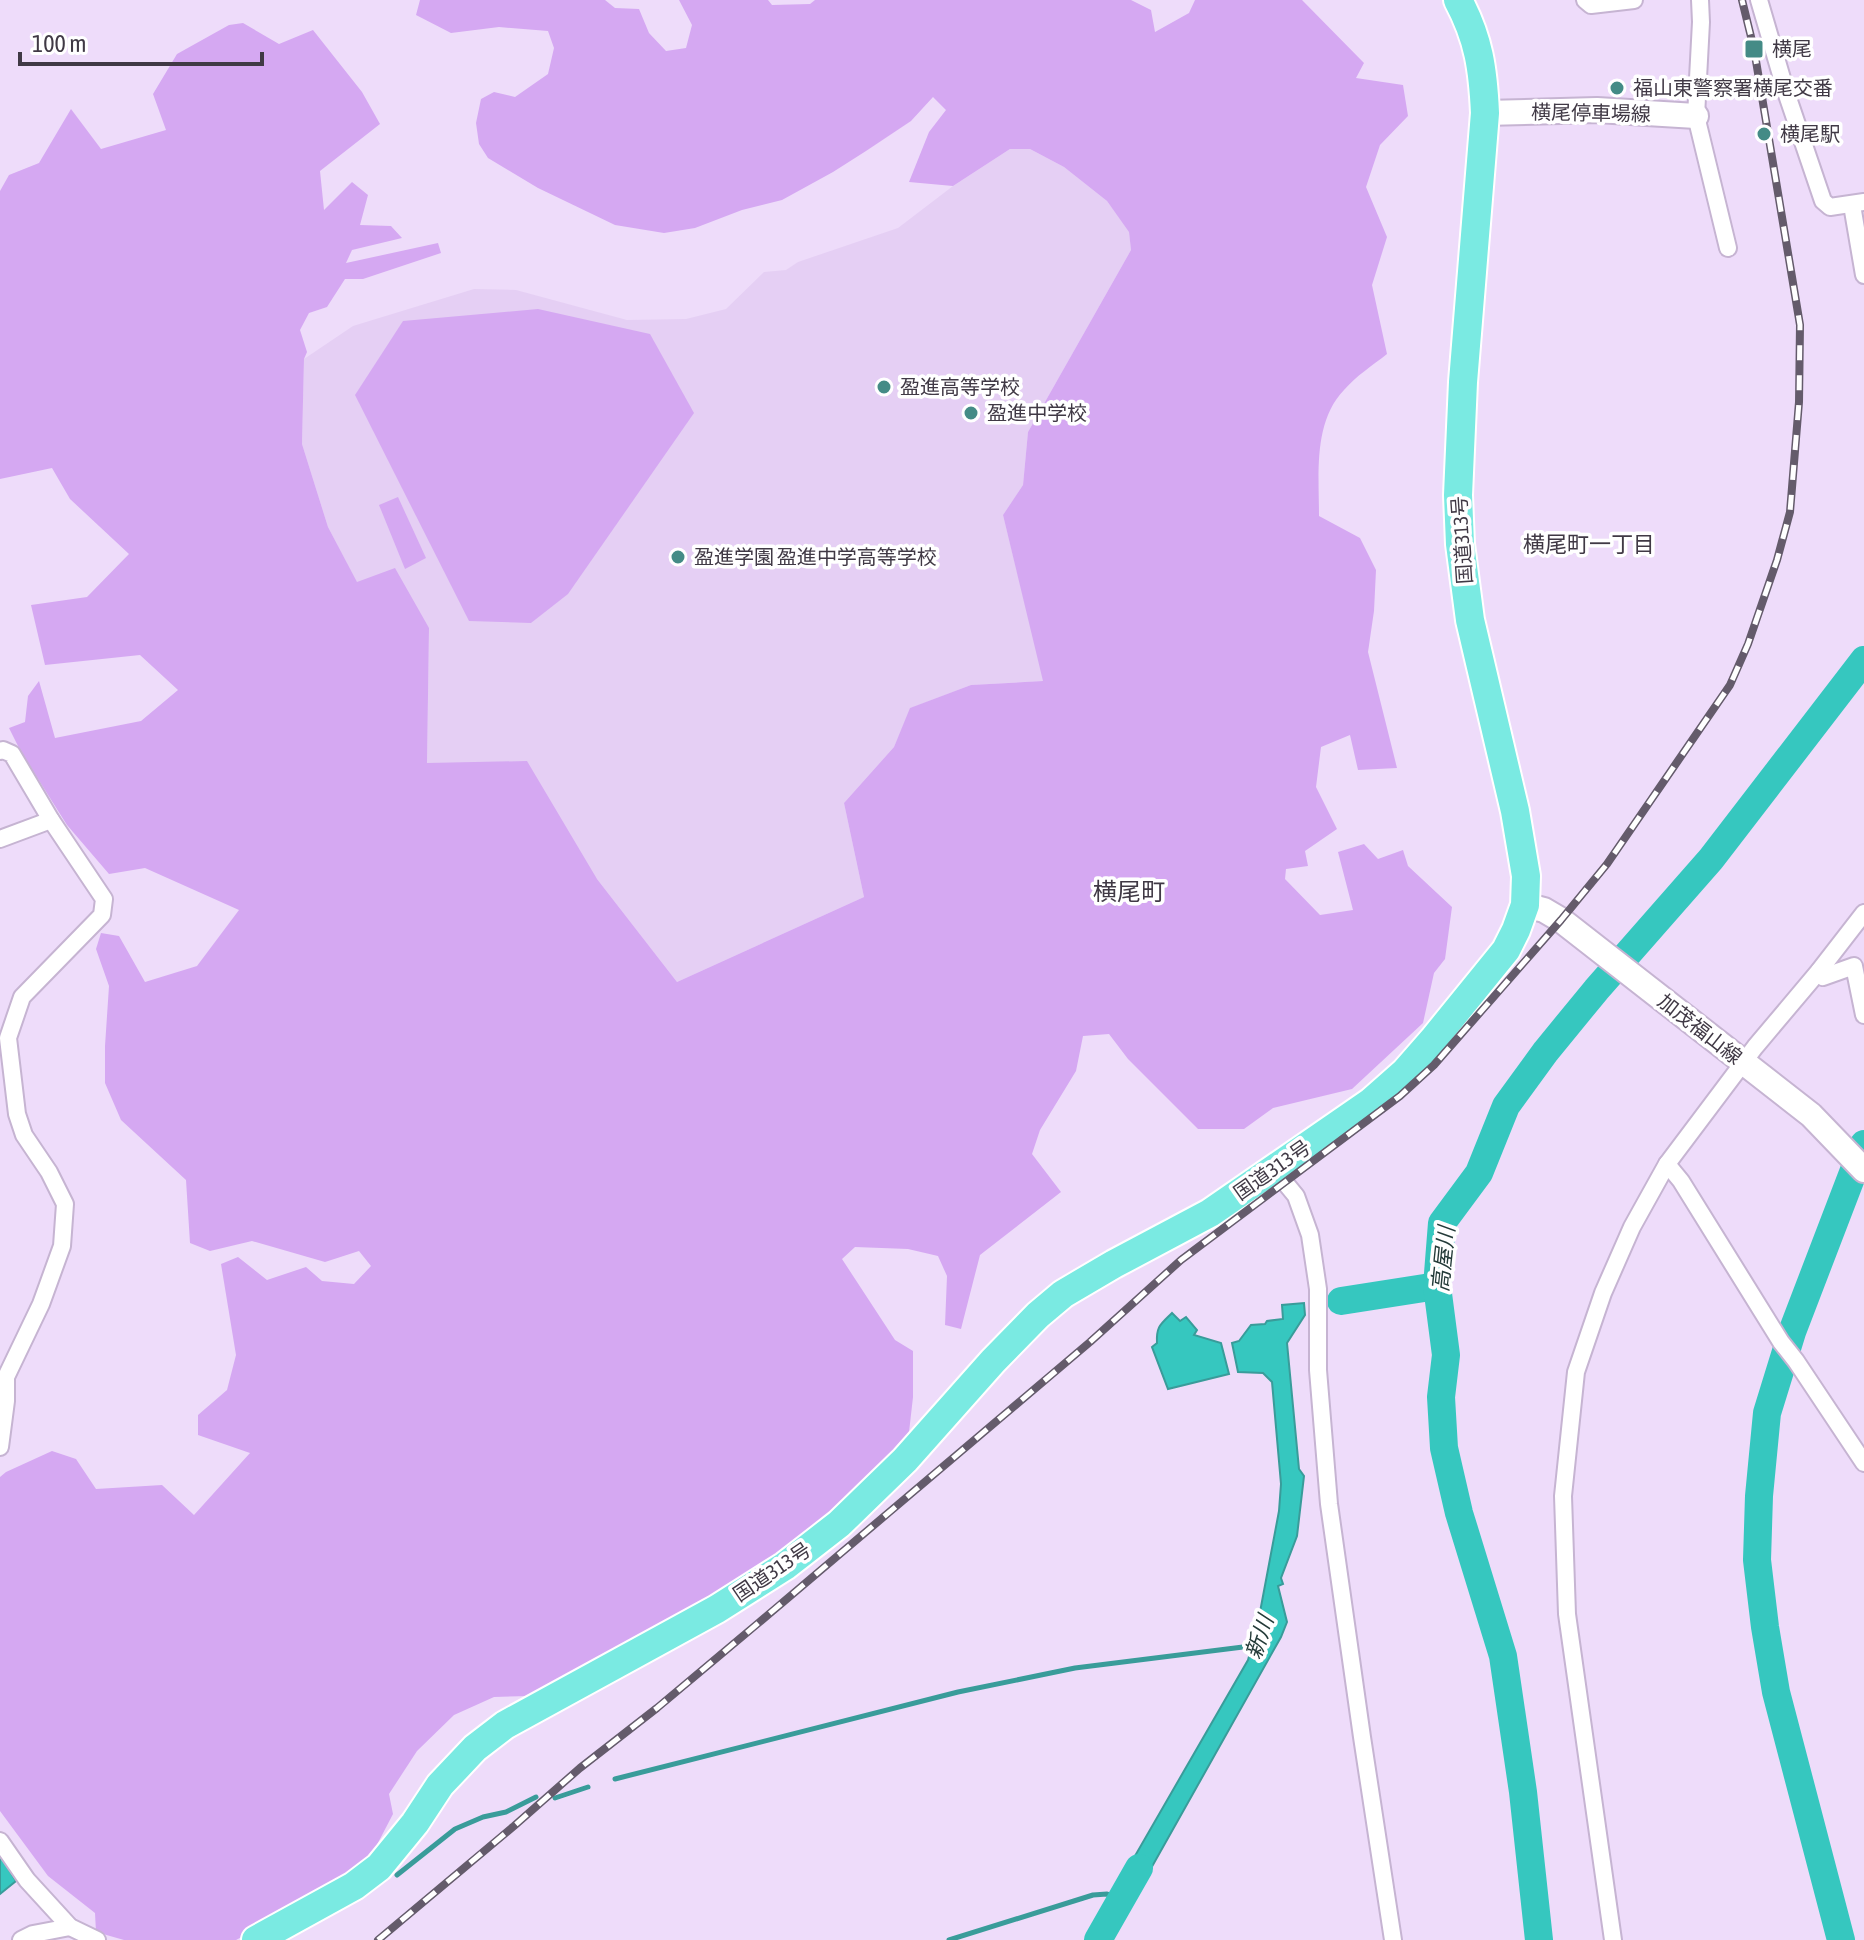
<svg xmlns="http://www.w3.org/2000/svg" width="1864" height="1940" font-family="'Asap Condensed','Noto Sans JP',sans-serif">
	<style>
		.built { fill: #e5cff4 }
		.green { fill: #d5a8f2 }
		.water { fill: #36c7bf; stroke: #399c9a; stroke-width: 2 }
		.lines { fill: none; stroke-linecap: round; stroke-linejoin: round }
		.stream { stroke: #399c9a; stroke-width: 5 }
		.river { stroke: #36c7bf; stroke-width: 28 }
		.minor-casing { stroke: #c6b4d2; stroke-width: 20 }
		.secondary-casing { stroke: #c6b4d2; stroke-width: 28 }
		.trunk-casing { stroke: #fff; stroke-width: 32 }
		.minor { stroke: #fff; stroke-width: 16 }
		.secondary { stroke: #fff; stroke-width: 24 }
		.trunk { stroke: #7aeae2; stroke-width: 28 }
		.rail-casing { stroke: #645b6b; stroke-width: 8 }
		.rail { stroke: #fff; stroke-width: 5; stroke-dasharray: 15; stroke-linecap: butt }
		.poi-dot { fill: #448b86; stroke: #fff; stroke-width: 3 }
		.labels { text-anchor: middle; stroke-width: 7; stroke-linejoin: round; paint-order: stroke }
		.poi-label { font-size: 20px; fill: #403945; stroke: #fff; text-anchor: start }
		.street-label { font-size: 20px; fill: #403945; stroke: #fff }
		.neighbourhood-label { font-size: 22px; fill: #403945; stroke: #fff }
		.water-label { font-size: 22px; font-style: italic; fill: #243b39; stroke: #fff }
		.quarter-label { font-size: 24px; fill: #403945; stroke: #fff }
	</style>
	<rect width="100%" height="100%" fill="#eedcfa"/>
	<path class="built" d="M 1010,149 L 1030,149 L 1064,167 L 1107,201 L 1129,231 L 1131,250 L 1028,432 L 1023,485 L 1003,515 L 1044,681 L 971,685 L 911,708 L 894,747 L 844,803 L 864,897 L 677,982 L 597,879 L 427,763 L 429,628 L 357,583 L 328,527 L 302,444 L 304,359 L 353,326 L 474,289 L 516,290 L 627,320 L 686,319 L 726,309 L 764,272 L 786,270 L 798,262 L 898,228 L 953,186 Z"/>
	<g class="green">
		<path d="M 420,0 L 605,0 L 615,8 L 639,9 L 649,33 L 666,51 L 686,48 L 692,25 L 679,0 L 768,0 L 772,5 L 810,4 L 815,0 L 1131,0 L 1151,10 L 1155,32 L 1189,13 L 1195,0 L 1302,0 L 1364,63 L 1356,78 L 1403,85 L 1408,116 L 1380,145 L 1366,187 L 1387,237 L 1372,285 L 1387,354 C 1373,365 1356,376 1344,390 C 1313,422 1319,475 1319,516 L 1360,538 L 1376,570 L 1374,611 L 1368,652 L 1397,768 L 1358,770 L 1350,735 L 1321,747 L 1316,787 L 1337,829 L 1305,851 L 1308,866 L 1286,869 L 1285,879 L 1320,915 L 1353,910 L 1338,852 L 1364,844 L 1378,859 L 1403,850 L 1408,866 L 1452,907 L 1445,959 L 1434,973 L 1423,1023 L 1352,1089 L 1273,1108 L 1244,1129 L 1198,1129 L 1128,1059 L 1109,1034 L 1083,1036 L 1076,1071 L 1040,1130 L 1032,1154 L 1061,1192 L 980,1255 L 961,1329 L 945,1325 L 947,1276 L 938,1256 L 908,1249 L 855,1247 L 842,1259 L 895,1340 L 913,1351 L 913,1397 L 908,1441 L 807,1545 L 530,1696 L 494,1697 L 454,1715 L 417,1751 L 389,1794 L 393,1814 L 368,1862 L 326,1893 L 236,1940 L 124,1940 L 96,1932 L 95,1913 L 48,1876 L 0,1811 L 0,1477 L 6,1472 L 52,1451 L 76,1459 L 96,1489 L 162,1485 L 194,1515 L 250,1453 L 198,1435 L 198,1415 L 227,1390 L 236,1355 L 221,1264 L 238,1257 L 267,1280 L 306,1267 L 322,1281 L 354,1284 L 371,1266 L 359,1251 L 325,1262 L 252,1241 L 210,1251 L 190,1243 L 186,1180 L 121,1120 L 105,1083 L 105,1046 L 109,986 L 96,949 L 101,933 L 119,936 L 145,982 L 197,966 L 239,910 L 145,868 L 109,874 L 67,825 L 21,752 L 9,728 L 25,722 L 28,696 L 39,681 L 55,738 L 141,721 L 178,690 L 140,655 L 45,665 L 31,605 L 87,597 L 129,554 L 70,499 L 52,468 L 0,479 L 0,191 L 9,175 L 39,163 L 71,109 L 101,149 L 166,130 L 153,94 L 177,54 L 229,25 L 243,23 L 279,44 L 313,30 L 362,92 L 380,124 L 320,171 L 324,210 L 352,182 L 368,195 L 360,225 L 391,226 L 402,238 L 352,250 L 346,263 L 438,243 L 441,253 L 363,279 L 345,279 L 327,307 L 309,313 L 300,330 L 307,352 L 304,359 L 302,444 L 328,527 L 357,582 L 395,568 L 429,628 L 427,763 L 527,761 L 597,879 L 677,982 L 864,897 L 844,803 L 894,747 L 910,708 L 971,685 L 1043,681 L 1003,515 L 1023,485 L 1028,432 L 1131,250 L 1129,232 L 1107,201 L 1064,167 L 1030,149 L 1010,149 L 953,186 L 909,182 L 929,132 L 946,110 L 933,97 L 911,121 L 866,151 L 833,172 L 782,200 L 742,210 L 695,228 L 664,233 L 615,225 L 538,188 L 488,158 L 479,144 L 476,123 L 481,99 L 494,92 L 515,97 L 548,74 L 554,48 L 548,31 L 499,27 L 451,33 L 416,15 Z"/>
		<path d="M 538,309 L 650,334 L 694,413 L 568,594 L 531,623 L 469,621 L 355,395 L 403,321 Z"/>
		<path d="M 398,497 L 426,558 L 405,569 L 379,505 Z"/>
	</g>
	<g class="water">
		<path d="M 1304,1303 L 1305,1315 L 1287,1343 L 1299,1469 L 1304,1476 L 1297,1536 L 1281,1578 L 1283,1584 L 1278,1586 L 1287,1622 L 1281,1637 L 1131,1904 L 1113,1894 L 1248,1660 L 1257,1628 L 1279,1511 L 1281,1484 L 1272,1382 L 1263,1373 L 1238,1372 L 1232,1343 L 1239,1341 L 1251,1325 L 1265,1324 L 1267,1321 L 1283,1319 L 1282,1305 Z"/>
		<path d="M 1172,1313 L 1180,1321 L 1186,1317 L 1197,1330 L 1194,1335 L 1221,1343 L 1229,1374 L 1168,1389 L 1152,1347 L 1157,1343 C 1156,1326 1161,1324 1172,1313 Z"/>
		<path d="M 0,1855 L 16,1881 L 0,1894 Z"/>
	</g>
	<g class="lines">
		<g class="stream">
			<path d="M 615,1779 L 958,1692 L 1075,1668 L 1259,1645"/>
			<path d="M 555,1798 L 588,1787"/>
			<path d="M 397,1875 L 455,1829 L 483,1817 L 506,1812 L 536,1797"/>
			<path d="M 949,1940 L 1093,1895 L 1107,1894 L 1121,1901"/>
		</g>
		<g class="river">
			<path d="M 1341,1301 L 1437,1286"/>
			<path d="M 1098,1940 L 1139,1868"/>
			<path d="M 1539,1940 L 1523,1792 L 1503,1656 L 1459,1513 L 1444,1448 L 1441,1397 L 1446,1355 L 1437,1286 L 1442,1223 L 1479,1173 L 1506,1106 L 1546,1051 L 1596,990 L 1711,859 L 1864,660"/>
			<path d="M 1841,1940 L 1776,1692 L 1765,1627 L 1757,1560 L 1759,1496 L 1767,1413 L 1792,1332 L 1864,1144"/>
		</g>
		<defs>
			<g id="minor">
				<path d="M 1585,0 L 1591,5 L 1634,0"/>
				<path d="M 1700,0 L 1701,22 L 1696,116 L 1728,248"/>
				<path d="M 1759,0 L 1786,92 L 1823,201 L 1830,207 L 1864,202"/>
				<path d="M 1852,205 L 1864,275"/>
				<path d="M 0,751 L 3,750 L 12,754 L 51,820 L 104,899 L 102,915 L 22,997 L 8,1038 L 17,1114 L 24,1135 L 49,1172 L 65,1204 L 62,1246 L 41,1304 L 6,1377 L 6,1401 L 0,1447"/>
				<path d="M 0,839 L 51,820"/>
				<path d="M 1819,971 L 1823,977 L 1854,966 L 1864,1015"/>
				<path d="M 1667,1164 L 1681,1181 L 1781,1342 L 1796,1361 L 1864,1463"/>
				<path d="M 1273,1168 L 1296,1196 L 1310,1235 L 1318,1289 L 1318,1370 L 1329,1504 L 1362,1737 L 1393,1940"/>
				<path d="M 0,1841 L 27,1880 L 70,1927 L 97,1940"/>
				<path d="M 21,1940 L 33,1934 L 70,1927"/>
				<path d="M 1613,1940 L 1567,1614 L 1563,1496 L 1576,1372 L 1603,1293 L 1632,1227 L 1667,1164 L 1755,1047 L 1819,971 L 1864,913"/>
			</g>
			<g id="secondary">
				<path d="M 1485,113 L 1597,110 L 1696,116"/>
				<path d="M 1525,905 L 1544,910 L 1561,920 L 1811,1115 L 1864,1170"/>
			</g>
			<path id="trunk" d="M 256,1940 L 354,1886 L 379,1867 L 415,1823 L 440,1785 L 475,1748 L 505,1725 L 717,1609 L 785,1566 L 839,1524 L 905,1460 L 993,1361 L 1038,1315 L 1063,1294 L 1114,1264 L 1210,1213 L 1371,1102 L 1405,1072 L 1433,1040 L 1506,950 L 1516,930 L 1525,905 L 1526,876 L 1515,811 L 1470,620 L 1460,544 L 1458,495 L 1463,382 L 1485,113 C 1483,70 1479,39 1458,0"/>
		</defs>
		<use href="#minor" class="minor-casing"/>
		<use href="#secondary" class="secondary-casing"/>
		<use href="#trunk" class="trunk-casing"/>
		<use href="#minor" class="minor"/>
		<use href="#secondary" class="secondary"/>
		<use href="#trunk" class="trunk"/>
		<defs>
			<path id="rail" d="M 378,1940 L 514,1826 L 580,1768 L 657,1708 L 756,1625 L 1090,1342 L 1181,1260 L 1400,1096 L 1434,1065 L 1561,920 L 1607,864 L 1730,685 L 1748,644 L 1777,560 L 1790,512 L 1799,402 L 1800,325 L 1754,49 L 1742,0"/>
		</defs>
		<use href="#rail" class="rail-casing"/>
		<use href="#rail" class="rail"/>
	</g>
	<g class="poi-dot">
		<rect x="1744" y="39" width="20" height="20" rx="4"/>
		<circle cx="1617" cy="88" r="8"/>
		<circle cx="1764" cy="134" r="8"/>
		<circle cx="884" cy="387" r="8"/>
		<circle cx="971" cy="413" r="8"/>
		<circle cx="678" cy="557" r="8"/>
	</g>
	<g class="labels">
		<g class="poi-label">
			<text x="1772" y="56">横尾</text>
			<text x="1633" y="95">福山東警察署横尾交番</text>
			<text x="1780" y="141">横尾駅</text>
			<text x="900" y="394">盈進高等学校</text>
			<text x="987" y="420">盈進中学校</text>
			<text x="694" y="564">盈進学園 盈進中学高等学校</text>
		</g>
		<g class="street-label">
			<text transform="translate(1591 113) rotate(1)" y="7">横尾停車場線</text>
			<text transform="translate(1462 540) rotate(-94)" y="7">国道313号</text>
			<text transform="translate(1700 1029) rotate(38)" y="7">加茂福山線</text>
			<text transform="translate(1272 1170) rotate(-35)" y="7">国道313号</text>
			<text transform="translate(772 1572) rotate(-34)" y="7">国道313号</text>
		</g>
		<g class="neighbourhood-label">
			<text x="1589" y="552">横尾町一丁目</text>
		</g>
		<g class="water-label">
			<text transform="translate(1443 1259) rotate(-84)" y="8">高屋川</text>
			<text transform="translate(1259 1637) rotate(-71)" y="8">新川</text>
		</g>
		<g class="quarter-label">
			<text x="1129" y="900">横尾町</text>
		</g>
	</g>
	<path d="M20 52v12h242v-12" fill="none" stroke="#403945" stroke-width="4"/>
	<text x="32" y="52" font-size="24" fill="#403945" stroke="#ffffff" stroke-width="6" paint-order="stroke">100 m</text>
</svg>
